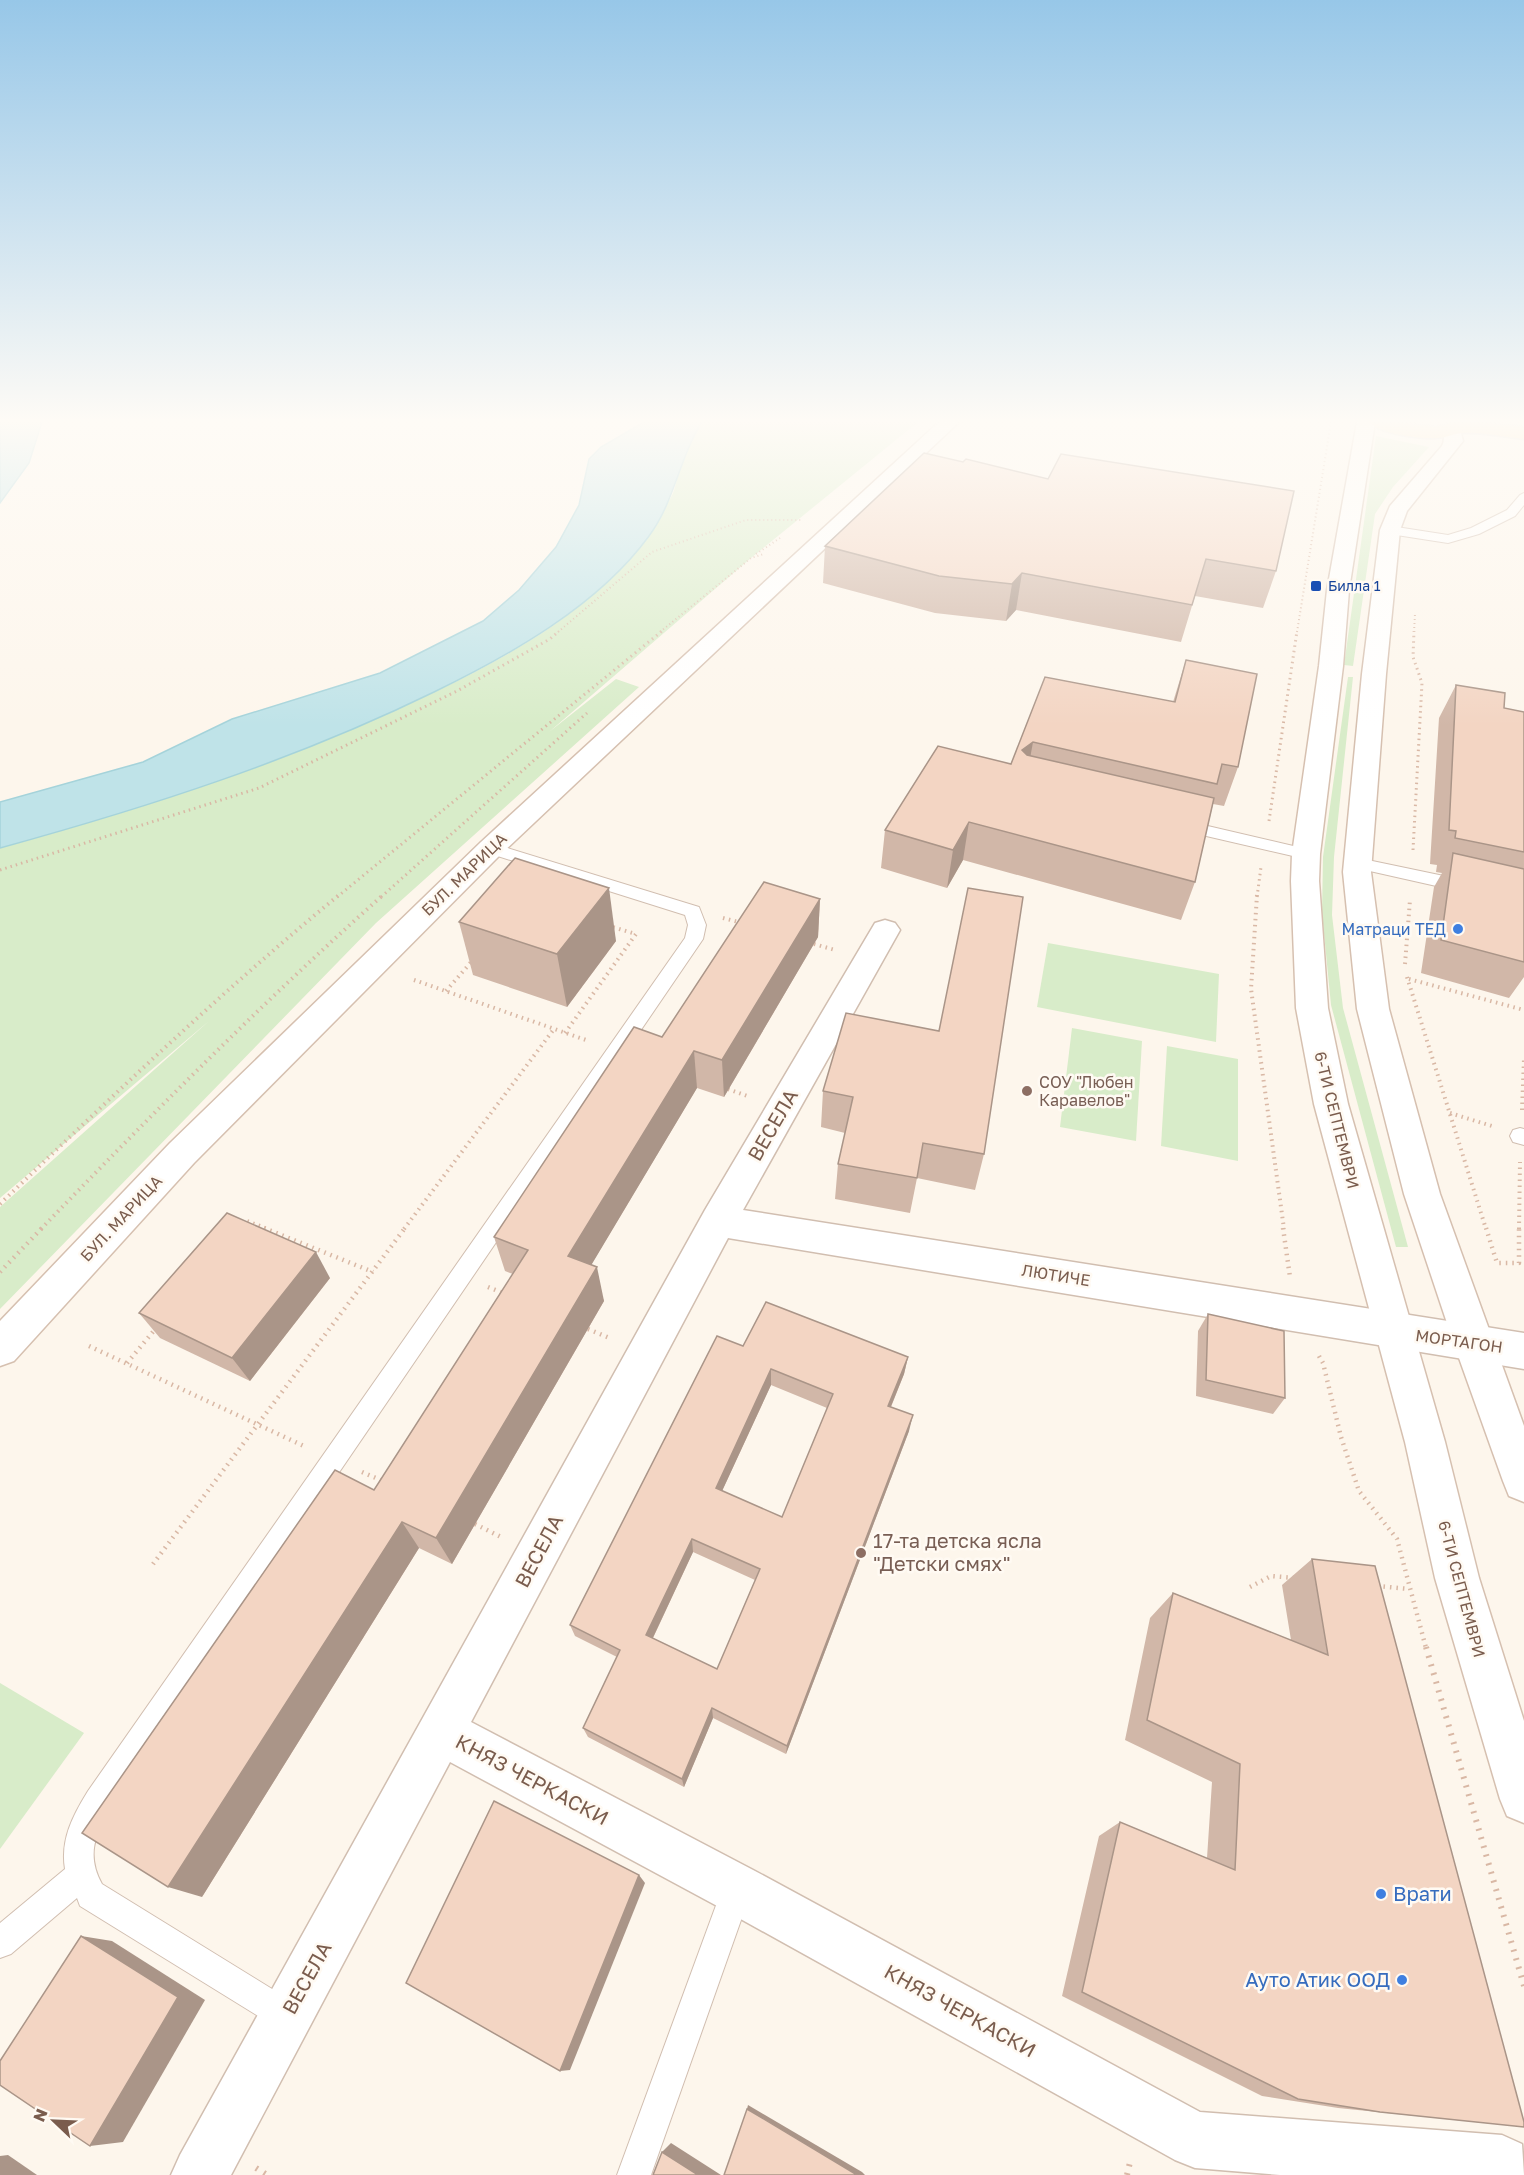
<svg xmlns="http://www.w3.org/2000/svg" width="1524" height="2175" font-family="'Golos Text',sans-serif">
	<style>
		.green { fill: #d8ecc9 }
		.water { fill: #bfe3e8; stroke: #a5d3da; stroke-width: 1.5 }
		.lines { fill: none; stroke-linecap: round; stroke-linejoin: round }
		.lane-casing { stroke: #d1beb0; stroke-width: 2 }
		.street-casing { stroke: #d1beb0; stroke-width: 3 }
		.secondary-casing { stroke: #d6c0b0; stroke-width: 3 }
		.primary-casing { stroke: #dad1cd; stroke-width: 3 }
		.path-far4 { stroke: #d9b8a5; stroke-width: 2; stroke-dasharray: 1 3; stroke-linecap: butt }
		.path-far3 { stroke: #d9b8a5; stroke-width: 3; stroke-dasharray: 1.5 4; stroke-linecap: butt }
		.path-far2 { stroke: #d9b8a5; stroke-width: 4; stroke-dasharray: 1.5 4.5; stroke-linecap: butt }
		.path-far1 { stroke: #d9b8a5; stroke-width: 4.5; stroke-dasharray: 1.5 5; stroke-linecap: butt }
		.path { stroke: #d9b8a5; stroke-width: 6; stroke-dasharray: 2 7; stroke-linecap: butt }
		.lane { fill: #fff; fill-rule: evenodd }
		.street { fill: #fff; fill-rule: evenodd }
		.secondary { fill: #fff; fill-rule: evenodd }
		.primary { fill: #fbd9a5; fill-rule: evenodd }
		.wall { fill: #d1b7a8; fill-rule: evenodd }
		.shaded-wall { fill: #aa9588 }
		.building { fill: #f3d5c3; stroke: #aa9588; stroke-width: 1.5; fill-rule: evenodd }
		.transit-dot { fill: #1a4fb4; stroke: #fffaf3; stroke-width: 2 }
		.shop-dot { fill: #3f7fe0; stroke: #fffaf3; stroke-width: 2 }
		.education-dot { fill: #8d6e63; stroke: #fffaf3; stroke-width: 2 }
		.labels { text-anchor: middle; stroke-width: 5; stroke-linejoin: round; paint-order: stroke }
		.far-transit-label { font-size: 14px; fill: #164399; stroke: #fffaf3; text-anchor: start }
		.street-label { font-size: 16px; fill: #7a5c4d; stroke: #fffaf3 }
		.shop-label { font-size: 16px; fill: #366cbe; stroke: #fffaf3; text-anchor: end }
		.education-label { font-size: 16px; fill: #785e54; stroke: #fffaf3; text-anchor: start }
		.near-street-label { font-size: 20px; fill: #7a5c4d; stroke: #fffaf3 }
		.near-education-label { font-size: 20px; fill: #785e54; stroke: #fffaf3; text-anchor: start }
		.near-shop-label { font-size: 20px; fill: #366cbe; stroke: #fffaf3; text-anchor: start }
	</style>
	<rect width="100%" height="100%" fill="#fdf6ec"/>
	<g class="green">
		<path d="M 702,422 L 918,422 L 751,558 L 549,732 L 616,679 L 639,687 L 376,923 L 0,1309 L 0,1207 L 209,1021 L 0,1198 L 0,848 C 149,807 295,760 434,692 C 502,660 574,620 625,564 C 636,551 667,507 673,493 C 677,483 678,472 681,462 C 686,449 694,434 702,422 Z"/>
		<path d="M 1376,436 L 1429,447 L 1393,487 L 1375,514 L 1353,666 L 1344,665 Z"/>
		<path d="M 1348,677 L 1353,677 L 1334,857 L 1332,915 L 1343,1008 L 1408,1247 L 1396,1247 L 1331,1005 L 1322,913 L 1323,857 Z"/>
		<path d="M 1048,943 L 1219,974 L 1216,1042 L 1037,1007 Z"/>
		<path d="M 1072,1028 L 1142,1041 L 1136,1141 L 1060,1127 Z"/>
		<path d="M 1167,1046 L 1238,1059 L 1238,1161 L 1161,1146 Z"/>
		<path d="M 0,1683 L 84,1733 L 0,1849 Z"/>
	</g>
	<g class="water">
		<path d="M 0,422 L 42,422 L 29,463 L 0,503 Z"/>
		<path d="M 644,422 L 702,422 C 679,458 675,501 649,536 C 598,606 510,655 434,692 C 295,760 149,807 0,848 L 0,802 L 143,762 L 232,719 L 380,673 L 483,621 L 519,590 L 556,547 L 579,505 L 589,459 L 601,447 Z"/>
	</g>
	<g class="lines">
		<defs>
			<g id="lane">
				<path d="M 1524,493 L 1524,505 L 1515,516 L 1479,534 L 1448,543 L 1390,534 L 1384,530 L 1390,526 L 1448,535 L 1471,528 L 1507,510 L 1520,495 Z"/>
				<path d="M 1182,820 L 1306,849 L 1312,850 L 1314,854 L 1312,858 L 1306,859 L 1176,829 L 1174,825 L 1176,821 Z"/>
				<path d="M 491,843 L 699,907 L 706,925 L 703,939 L 108,1811 C 94,1837 87,1857 102,1884 L 298,2005 L 303,2016 L 298,2027 L 287,2032 L 276,2027 L 80,1906 L 77,1898 L 11,1954 L 0,1958 L 0,1923 L 65,1869 C 60,1840 73,1815 88,1791 L 685,938 L 688,925 L 685,915 L 485,852 L 483,848 L 485,844 Z"/>
				<path d="M 1358,858 L 1463,880 L 1469,882 L 1471,886 L 1469,890 L 1463,892 L 1352,867 L 1350,863 L 1352,859 Z"/>
				<path d="M 1520,1128 L 1524,1129 L 1524,1145 L 1513,1142 L 1510,1136 L 1513,1130 Z"/>
				<path d="M 737,1874 L 748,1878 L 752,1889 L 651,2175 L 617,2175 L 722,1889 L 726,1878 Z"/>
			</g>
			<path id="street" d="M 885,920 L 895,923 L 900,930 L 743,1210 L 1524,1333 L 1524,1369 L 728,1238 L 471,1722 L 755,1871 L 1200,2112 L 1502,2135 L 1522,2144 L 1524,2175 L 1280,2175 L 1195,2168 L 1175,2160 L 719,1907 L 450,1762 L 231,2175 L 171,2175 L 180,2155 L 705,1210 L 875,923 Z"/>
			<g id="secondary">
				<path d="M 939,422 L 959,422 L 501,854 L 194,1163 L 14,1361 L 0,1366 L 0,1321 L 170,1143 L 481,842 Z"/>
				<path d="M 1357,422 L 1375,422 L 1349,590 L 1343,666 L 1320,854 L 1319,881 L 1328,1008 L 1348,1104 L 1445,1442 L 1479,1578 L 1524,1721 L 1524,1823 L 1507,1816 L 1500,1799 L 1435,1578 L 1405,1442 L 1314,1104 L 1296,1008 L 1291,881 L 1292,854 L 1319,666 L 1327,590 Z"/>
				<path d="M 1453,425 L 1459,426 L 1463,441 L 1407,511 L 1400,530 L 1386,674 L 1371,872 L 1389,1009 L 1440,1194 L 1524,1426 L 1524,1502 L 1509,1496 L 1503,1481 L 1454,1344 L 1404,1194 L 1357,1009 L 1343,872 L 1362,674 L 1380,530 L 1390,506 L 1442,446 C 1446,439 1442,433 1447,426 Z"/>
			</g>
			<path id="primary" d="M 1370,422 L 1396,422 L 1436,427 L 1455,422 L 1476,422 L 1524,427 L 1524,439 C 1504,437 1483,432 1464,433 C 1455,433 1446,438 1436,438 C 1422,439 1378,434 1370,422 Z"/>
		</defs>
		<use href="#lane" class="lane-casing"/>
		<use href="#street" class="street-casing"/>
		<use href="#secondary" class="secondary-casing"/>
		<use href="#primary" class="primary-casing"/>
		<g class="path-far4">
			<path d="M 756,554 L 780,538"/>
			<path d="M 558,632 L 652,552 L 746,520 L 801,520"/>
			<path d="M 660,632 L 751,558 L 764,554"/>
			<path d="M 1297,632 L 1331,422"/>
			<path d="M 1414,632 L 1415,614"/>
		</g>
		<g class="path-far3">
			<path d="M 1269,821 L 1297,631"/>
			<path d="M 1413,850 L 1422,683 L 1413,657 L 1414,631"/>
			<path d="M 0,870 L 259,788 L 457,691 L 550,639 L 559,631"/>
			<path d="M 337,897 L 662,631"/>
			<path d="M 381,897 L 587,713"/>
			<path d="M 1257,897 L 1261,867"/>
		</g>
		<g class="path-far2">
			<path d="M 1257,895 L 1251,989 L 1284,1229"/>
			<path d="M 723,918 L 742,923"/>
			<path d="M 814,944 L 835,950"/>
			<path d="M 1405,964 L 1410,900"/>
			<path d="M 1407,977 L 1486,1229"/>
			<path d="M 1409,979 L 1524,1010"/>
			<path d="M 414,980 L 589,1041"/>
			<path d="M 446,991 L 472,961"/>
			<path d="M 565,1033 L 636,934 L 609,926"/>
			<path d="M 728,1089 L 750,1097"/>
			<path d="M 1522,1110 L 1524,1059"/>
			<path d="M 1450,1113 L 1492,1126"/>
			<path d="M 0,1204 C 110,1098 221,992 339,895"/>
			<path d="M 243,1225 L 247,1221 L 268,1229"/>
			<path d="M 41,1229 C 151,1115 264,1001 383,895"/>
			<path d="M 404,1229 L 554,1029"/>
			<path d="M 1519,1229 L 1520,1162"/>
		</g>
		<g class="path-far1">
			<path d="M 264,1228 L 373,1272"/>
			<path d="M 1283,1228 L 1290,1277"/>
			<path d="M 1486,1228 L 1497,1263 L 1519,1263 L 1519,1228"/>
			<path d="M 0,1272 L 42,1228"/>
			<path d="M 488,1287 L 503,1293"/>
			<path d="M 588,1329 L 612,1339"/>
			<path d="M 89,1346 L 306,1447"/>
			<path d="M 1319,1356 L 1323,1363 L 1341,1437 L 1359,1491 L 1397,1539 L 1426,1648"/>
			<path d="M 127,1363 L 157,1327"/>
			<path d="M 362,1472 L 385,1482"/>
			<path d="M 475,1524 L 501,1537"/>
			<path d="M 153,1564 L 405,1228"/>
			<path d="M 1377,1586 L 1409,1589"/>
			<path d="M 1250,1587 L 1271,1576 L 1295,1578"/>
		</g>
		<g class="path">
			<path d="M 1426,1647 L 1524,1986"/>
			<path d="M 256,2168 L 267,2175"/>
			<path d="M 1127,2175 L 1131,2158"/>
		</g>
		<use href="#lane" class="lane"/>
		<use href="#street" class="street"/>
		<use href="#secondary" class="secondary"/>
		<use href="#primary" class="primary"/>
	</g>
	<g class="wall">
		<path d="M 924,453 L 1276,571 L 1263,608 L 1195,596 L 1181,642 L 1016,610 L 1006,621 L 935,613 L 823,583 L 825,546 Z"/>
		<path d="M 1186,660 L 1238,767 L 1224,806 L 1213,804 L 1195,882 L 1181,920 L 963,860 L 947,888 L 881,868 L 885,830 L 1011,764 L 1045,677 L 1173,702 Z"/>
		<path d="M 1456,685 L 1504,708 L 1524,712 L 1524,977 L 1509,998 L 1421,973 L 1434,887 L 1442,873 L 1436,872 L 1437,865 L 1430,864 L 1439,718 Z"/>
		<path d="M 820,899 L 818,937 L 724,1097 L 697,1088 L 591,1265 L 604,1301 L 452,1564 L 419,1548 L 202,1897 L 374,1490 L 513,1274 L 505,1271 L 494,1237 L 662,1037 Z"/>
		<path d="M 459,922 L 616,941 L 567,1007 L 473,975 Z"/>
		<path d="M 846,1013 L 984,1154 L 975,1190 L 917,1178 L 910,1213 L 835,1199 L 838,1164 L 845,1133 L 821,1127 L 823,1091 Z"/>
		<path d="M 330,1278 L 250,1381 L 160,1338 L 139,1313 Z"/>
		<path d="M 1208,1314 L 1285,1398 L 1273,1414 L 1196,1396 L 1198,1331 Z"/>
		<path d="M 743,1346 L 908,1357 L 904,1374 L 891,1407 L 909,1431 L 786,1754 L 713,1718 L 684,1787 L 588,1737 L 583,1728 L 617,1657 L 575,1636 L 570,1625 ZM 771,1385 L 827,1408 L 782,1517 L 722,1491 ZM 693,1552 L 755,1580 L 717,1669 L 653,1638 Z"/>
		<path d="M 1312,1559 L 1524,2127 L 1338,2108 L 1262,2096 L 1062,1996 L 1099,1836 L 1120,1822 L 1207,1858 L 1212,1782 L 1125,1740 L 1150,1618 L 1173,1593 L 1291,1640 L 1282,1585 Z"/>
	</g>
	<g class="shaded-wall">
		<path d="M 1022,573 L 1016,610 L 1006,621 L 1012,584 Z"/>
		<path d="M 1033,742 L 1026,781 L 1022,750 Z"/>
		<path d="M 969,822 L 963,860 L 947,888 L 953,850 Z"/>
		<path d="M 609,888 L 616,941 L 567,1007 L 557,954 Z"/>
		<path d="M 820,899 L 818,937 L 724,1097 L 722,1060 Z"/>
		<path d="M 694,1051 L 697,1088 L 577,1289 L 568,1256 Z"/>
		<path d="M 316,1252 L 330,1278 L 250,1381 L 232,1358 Z"/>
		<path d="M 597,1267 L 604,1301 L 452,1564 L 436,1538 Z"/>
		<path d="M 908,1357 L 904,1374 L 885,1421 L 888,1406 Z"/>
		<path d="M 771,1369 L 771,1385 L 717,1502 L 716,1488 Z"/>
		<path d="M 913,1415 L 909,1431 L 786,1754 L 787,1746 Z"/>
		<path d="M 402,1522 L 419,1548 L 202,1897 L 168,1887 Z"/>
		<path d="M 692,1539 L 693,1552 L 649,1646 L 646,1635 Z"/>
		<path d="M 712,1708 L 713,1718 L 684,1787 L 682,1779 Z"/>
		<path d="M 639,1875 L 645,1883 L 570,2070 L 560,2071 Z"/>
		<path d="M 81,1936 L 112,1941 L 205,2000 L 123,2142 L 90,2146 Z"/>
		<path d="M 748,2105 L 862,2172 L 865,2175 L 857,2175 L 747,2109 Z"/>
		<path d="M 671,2143 L 721,2175 L 698,2175 L 662,2152 Z"/>
		<path d="M 8,2155 L 37,2175 L 0,2175 L 0,2156 Z"/>
	</g>
	<g class="building">
		<path d="M 924,453 L 963,462 L 966,459 L 1048,479 L 1061,454 L 1294,491 L 1276,571 L 1206,559 L 1192,605 L 1022,573 L 1012,584 L 939,576 L 825,546 Z"/>
		<path d="M 1186,660 L 1257,674 L 1238,767 L 1222,764 L 1217,784 L 1033,742 L 1022,750 L 1027,755 L 1214,798 L 1195,882 L 969,822 L 953,850 L 885,830 L 938,746 L 1011,764 L 1045,677 L 1175,702 Z"/>
		<path d="M 1456,685 L 1505,693 L 1504,708 L 1524,712 L 1524,852 L 1455,838 L 1456,831 L 1449,830 Z"/>
		<path d="M 1453,853 L 1524,869 L 1524,962 L 1441,940 Z"/>
		<path d="M 515,858 L 609,888 L 557,954 L 459,922 Z"/>
		<path d="M 764,882 L 820,899 L 722,1060 L 694,1051 L 568,1256 L 597,1267 L 436,1538 L 402,1522 L 168,1887 L 82,1833 L 335,1470 L 374,1490 L 528,1250 L 494,1237 L 634,1027 L 662,1037 Z"/>
		<path d="M 968,888 L 1023,897 L 984,1154 L 923,1143 L 917,1178 L 838,1164 L 853,1097 L 823,1091 L 846,1013 L 939,1031 Z"/>
		<path d="M 227,1213 L 316,1252 L 232,1358 L 139,1313 Z"/>
		<path d="M 766,1302 L 908,1357 L 888,1406 L 913,1415 L 787,1746 L 712,1708 L 682,1779 L 583,1728 L 620,1650 L 570,1625 L 717,1336 L 743,1346 ZM 771,1369 L 833,1394 L 782,1517 L 716,1488 ZM 692,1539 L 760,1569 L 717,1669 L 646,1635 Z"/>
		<path d="M 1208,1314 L 1284,1331 L 1285,1398 L 1206,1380 Z"/>
		<path d="M 1312,1559 L 1375,1566 L 1524,2122 L 1524,2127 L 1380,2112 L 1298,2099 L 1082,1992 L 1120,1822 L 1235,1870 L 1240,1764 L 1147,1720 L 1173,1593 L 1328,1655 Z"/>
		<path d="M 494,1801 L 639,1875 L 560,2071 L 406,1983 Z"/>
		<path d="M 81,1936 L 178,1997 L 90,2146 L 0,2085 L 0,2061 Z"/>
		<path d="M 747,2109 L 857,2175 L 724,2175 Z"/>
		<path d="M 662,2152 L 698,2175 L 653,2175 Z"/>
	</g>
	<linearGradient id="sky" x2="0" y2="1"><stop stop-color="#97c7e8"/><stop offset="0.58" stop-color="#fefbf6"/><stop offset="1" stop-color="#fefbf6" stop-opacity="0"/></linearGradient>
	<rect width="1524" height="726" fill="url(#sky)"/>
	<rect class="transit-dot" x="1310" y="580" width="12" height="12" rx="3"/>
	<g class="shop-dot">
		<circle cx="1458" cy="929" r="6"/>
		<circle cx="1381" cy="1894" r="6"/>
		<circle cx="1402" cy="1980" r="6"/>
	</g>
	<g class="education-dot">
		<circle cx="1027" cy="1091" r="6"/>
		<circle cx="861" cy="1553" r="6"/>
	</g>
	<g class="labels">
		<g class="far-transit-label">
			<text x="1328" y="591">Билла 1</text>
		</g>
		<g class="street-label">
			<text transform="translate(464 874) rotate(-44)" y="6">БУЛ. МАРИЦА</text>
			<text transform="translate(1337 1120) rotate(76)" y="6">6-ТИ СЕПТЕМВРИ</text>
			<text transform="translate(121 1218) rotate(-47)" y="6">БУЛ. МАРИЦА</text>
			<text transform="translate(1056 1275) rotate(9)" y="6">ЛЮТИЧЕ</text>
			<text transform="translate(1459 1341) rotate(8)" y="6">МОРТАГОН</text>
			<text transform="translate(1462 1589) rotate(75)" y="6">6-ТИ СЕПТЕМВРИ</text>
		</g>
		<g class="shop-label">
			<text x="1446" y="935">Матраци ТЕД</text>
		</g>
		<g class="education-label">
			<text x="1039" y="1088">СОУ "Любен<tspan x="1039" dy="18">Каравелов"</tspan></text>
		</g>
		<g class="near-street-label">
			<text transform="translate(773 1125) rotate(-60)" y="7">ВЕСЕЛА</text>
			<text transform="translate(539 1551) rotate(-62)" y="7">ВЕСЕЛА</text>
			<text transform="translate(532 1780) rotate(28)" y="7">КНЯЗ ЧЕРКАСКИ</text>
			<text transform="translate(307 1978) rotate(-61)" y="7">ВЕСЕЛА</text>
			<text transform="translate(960 2011) rotate(29)" y="7">КНЯЗ ЧЕРКАСКИ</text>
		</g>
		<g class="near-education-label">
			<text x="873" y="1548">17-та детска ясла<tspan x="873" dy="23">"Детски смях"</tspan></text>
		</g>
		<g class="near-shop-label">
			<text x="1393" y="1901">Врати</text>
			<text x="1390" y="1987" text-anchor="end">Ауто Атик ООД</text>
		</g>
	</g>
	<g transform="translate(54 2121) rotate(293)" stroke="#fffaf3" stroke-width="4.5" paint-order="stroke">
	<path d="M0-4.5L10 22L0 15L-10 22Z" fill="#7a5c4d"/>
	<text y="-9" font-size="16" font-weight="bold" text-anchor="middle" fill="#7a5c4d">N</text>
	</g>
</svg>
